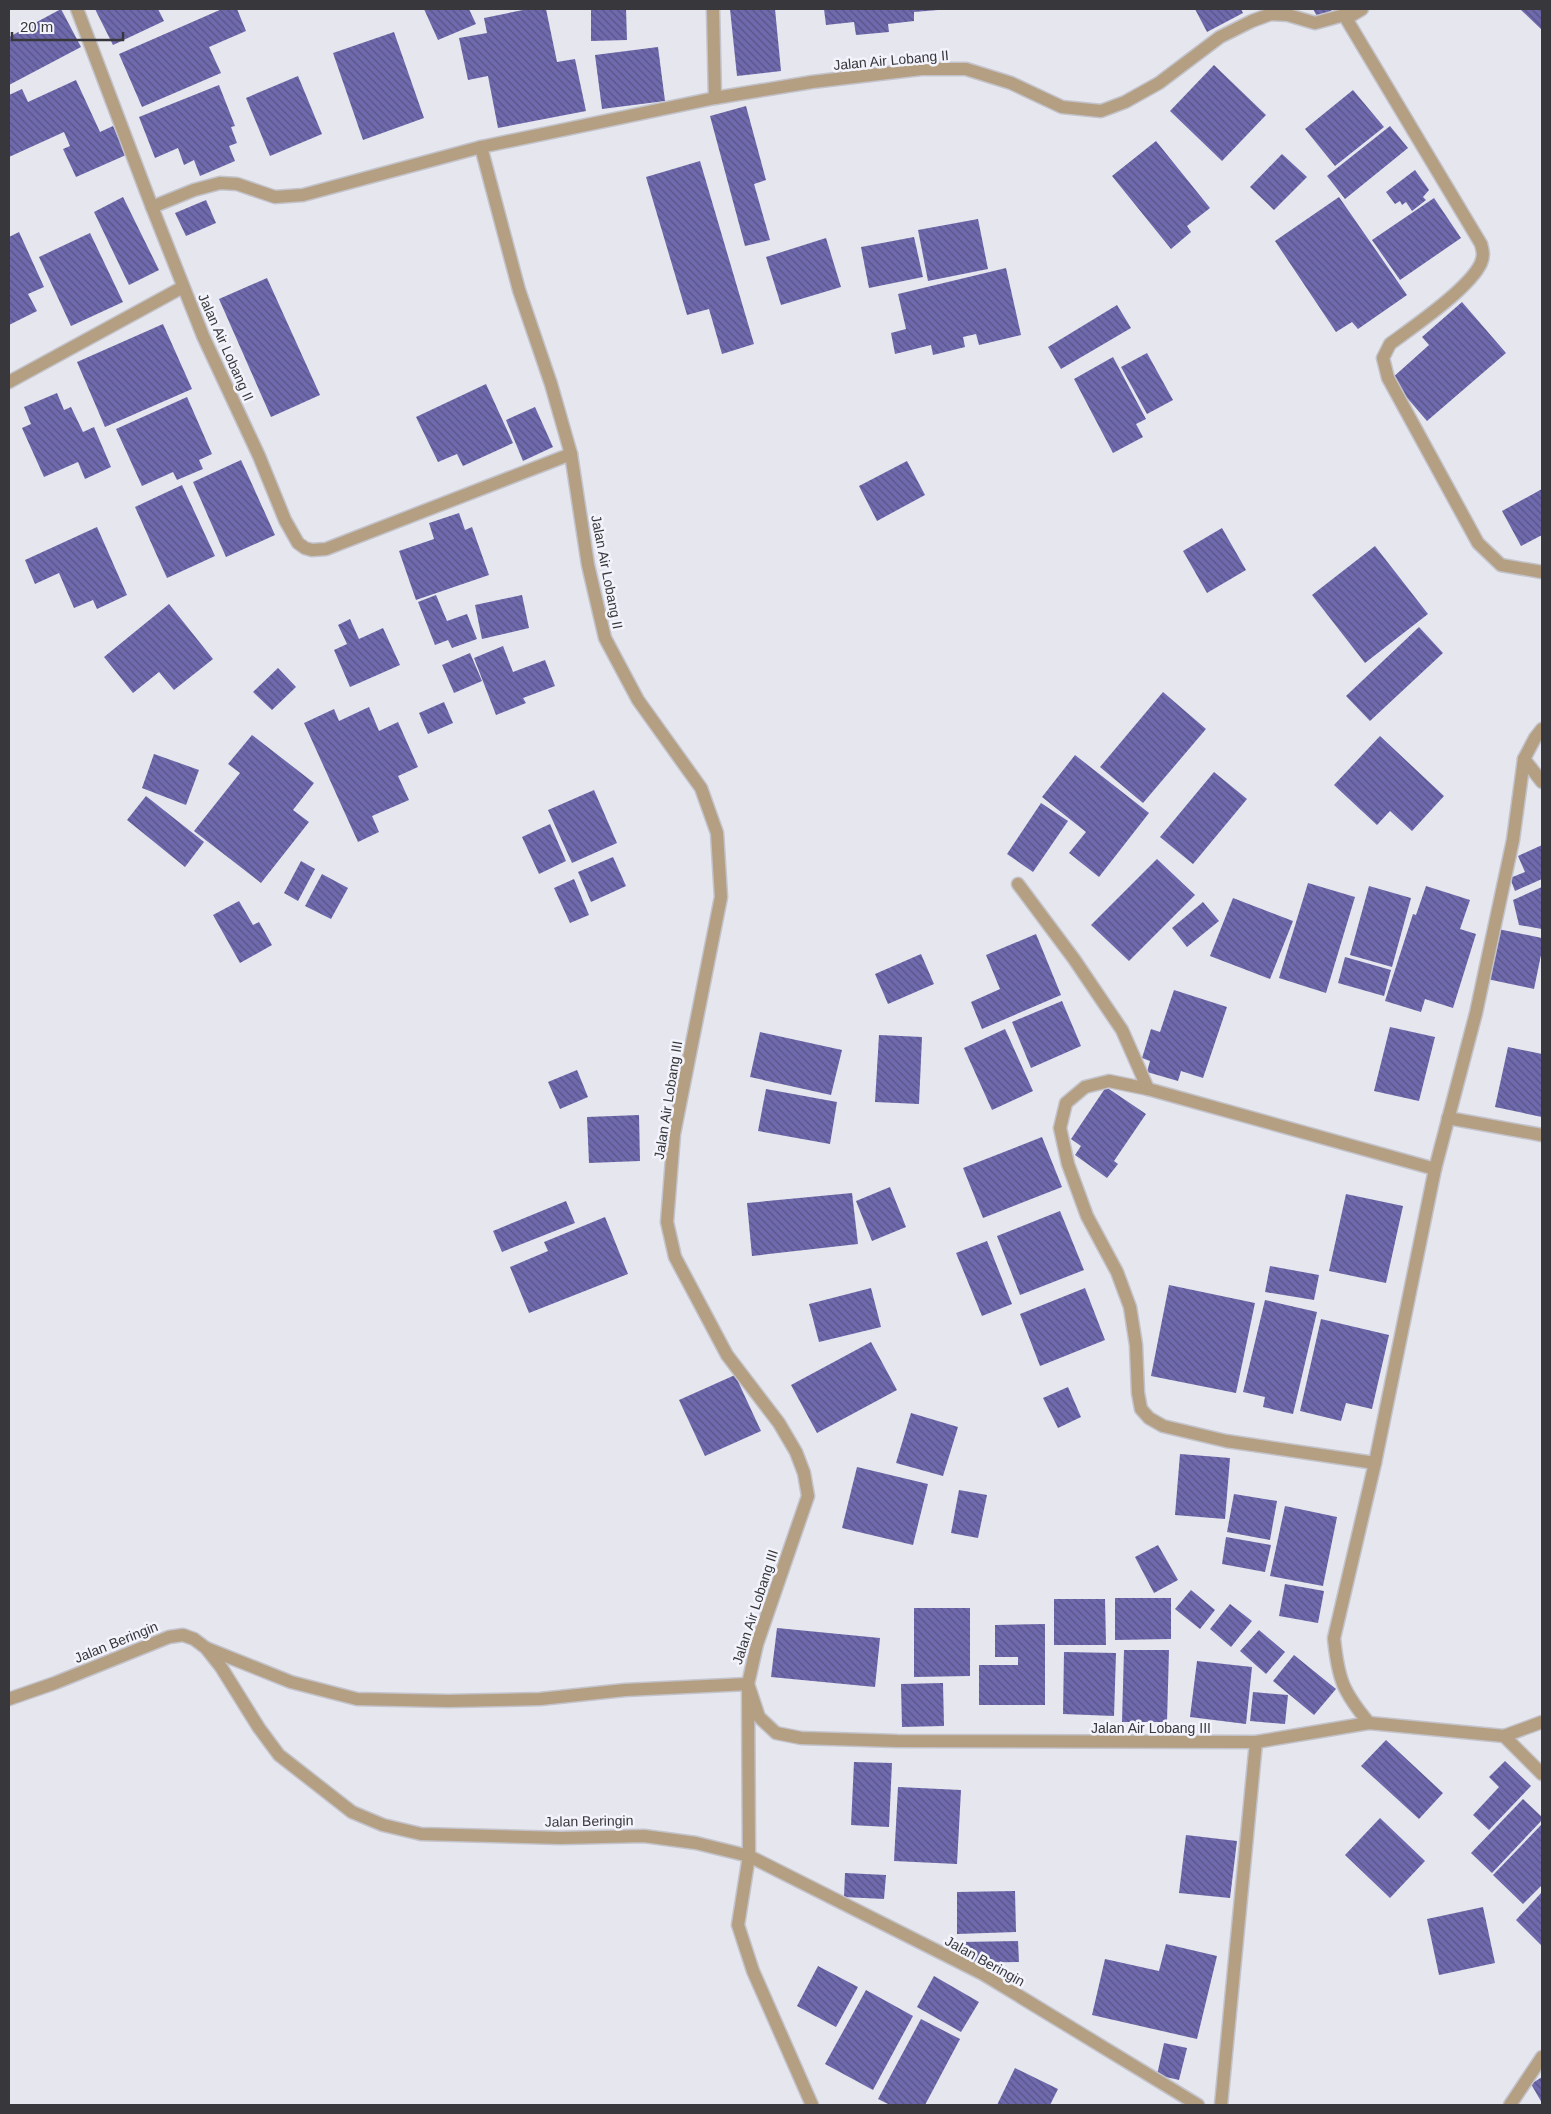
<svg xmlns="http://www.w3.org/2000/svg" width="1551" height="2114" font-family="Arial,sans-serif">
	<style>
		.building { fill: url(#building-back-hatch) }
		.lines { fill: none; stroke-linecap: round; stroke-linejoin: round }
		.minor-casing { stroke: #c3c3cb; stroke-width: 15 }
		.minor { stroke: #b49f83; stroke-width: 12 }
		.labels { text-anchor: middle; stroke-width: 5; stroke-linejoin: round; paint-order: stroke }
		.street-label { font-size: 14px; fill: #38383c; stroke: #f3f3fc }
	</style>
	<defs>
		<pattern id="building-back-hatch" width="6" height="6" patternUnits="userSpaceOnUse" patternTransform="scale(1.25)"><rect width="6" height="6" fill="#6f6aad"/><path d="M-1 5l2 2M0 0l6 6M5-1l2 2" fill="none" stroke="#585486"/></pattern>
	</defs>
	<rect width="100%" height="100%" fill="#e6e6ef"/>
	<g class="building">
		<path d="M 61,9 L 81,47 L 9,85 L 9,37 Z"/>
		<path d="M 95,9 L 158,9 L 164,21 L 113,45 Z"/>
		<path d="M 222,9 L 237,9 L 246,31 L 209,47 L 221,73 L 142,107 L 119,54 Z"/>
		<path d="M 424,9 L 469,9 L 476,24 L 438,40 Z"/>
		<path d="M 528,9 L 546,9 L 557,62 L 575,59 L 586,111 L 498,128 L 488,76 L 468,80 L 459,38 L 487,33 L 484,18 Z"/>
		<path d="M 591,9 L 626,9 L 627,40 L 591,41 Z"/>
		<path d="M 730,9 L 775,9 L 781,71 L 737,76 Z"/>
		<path d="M 824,9 L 938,9 L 938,10 L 914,12 L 914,21 L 888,24 L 889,32 L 856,35 L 854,22 L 826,25 Z"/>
		<path d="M 1195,9 L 1241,9 L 1243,13 L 1207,32 Z"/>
		<path d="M 1313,9 L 1334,9 L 1318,18 Z"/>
		<path d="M 1520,9 L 1542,9 L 1542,30 Z"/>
		<path d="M 394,32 L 424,118 L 363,140 L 333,53 Z"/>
		<path d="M 658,47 L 665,101 L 602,109 L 595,55 Z"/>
		<path d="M 1214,65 L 1266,115 L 1222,161 L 1170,111 Z"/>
		<path d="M 298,76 L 322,134 L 270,156 L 246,98 Z"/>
		<path d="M 76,80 L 100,132 L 113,126 L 126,155 L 76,177 L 63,149 L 70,146 L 64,132 L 9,157 L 9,95 L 22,89 L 28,102 Z"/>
		<path d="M 219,85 L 235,126 L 231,127 L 237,143 L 229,146 L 235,161 L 200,176 L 194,160 L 184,165 L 178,148 L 155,158 L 139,117 Z"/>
		<path d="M 1353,90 L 1384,127 L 1335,166 L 1305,129 Z"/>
		<path d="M 746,106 L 766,180 L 754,184 L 770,240 L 745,246 L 710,116 Z"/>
		<path d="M 1390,126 L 1408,148 L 1345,199 L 1327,176 Z"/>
		<path d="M 1156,141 L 1210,208 L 1187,226 L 1191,232 L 1171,249 L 1112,176 Z"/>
		<path d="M 1282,154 L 1307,177 L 1274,210 L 1250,187 Z"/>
		<path d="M 700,161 L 754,344 L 722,354 L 709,309 L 687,315 L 646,177 Z"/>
		<path d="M 1415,170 L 1429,190 L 1423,197 L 1426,200 L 1412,211 L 1406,202 L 1402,205 L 1400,201 L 1395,204 L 1386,192 Z"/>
		<path d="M 123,197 L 159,270 L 129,285 L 94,212 Z"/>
		<path d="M 1339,197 L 1407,295 L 1358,329 L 1352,322 L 1336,332 L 1275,241 Z"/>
		<path d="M 1434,198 L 1461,238 L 1400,280 L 1372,240 Z"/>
		<path d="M 206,200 L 216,223 L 186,236 L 175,213 Z"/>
		<path d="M 978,219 L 988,269 L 928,281 L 918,230 Z"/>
		<path d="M 19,232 L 44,287 L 28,294 L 37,311 L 9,325 L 9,237 Z"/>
		<path d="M 90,233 L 123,302 L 71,326 L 39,257 Z"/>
		<path d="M 914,237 L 923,277 L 869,288 L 861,247 Z"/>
		<path d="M 826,238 L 841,287 L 781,305 L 766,257 Z"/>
		<path d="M 1006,268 L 1021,335 L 979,345 L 976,334 L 963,337 L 965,347 L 933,355 L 931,345 L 895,354 L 891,333 L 906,329 L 898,294 Z"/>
		<path d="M 267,278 L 320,395 L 271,417 L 219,299 Z"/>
		<path d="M 1462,302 L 1506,353 L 1427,421 L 1391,379 L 1429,345 L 1422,337 Z"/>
		<path d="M 1117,305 L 1131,328 L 1061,369 L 1048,347 Z"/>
		<path d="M 163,324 L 192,389 L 105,427 L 77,362 Z"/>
		<path d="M 1147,353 L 1173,400 L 1147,414 L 1121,367 Z"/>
		<path d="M 1113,357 L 1146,419 L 1136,424 L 1143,437 L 1113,453 L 1074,379 Z"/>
		<path d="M 486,384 L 513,443 L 463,466 L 457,454 L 438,462 L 416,417 Z"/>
		<path d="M 57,393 L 64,410 L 71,407 L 83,432 L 94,427 L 111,467 L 85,479 L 78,462 L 44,477 L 22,428 L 31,424 L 24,407 Z"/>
		<path d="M 187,397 L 212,454 L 199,460 L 203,469 L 177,480 L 173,472 L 142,486 L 116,429 Z"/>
		<path d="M 535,407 L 553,447 L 523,461 L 506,420 Z"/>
		<path d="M 241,460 L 275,535 L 226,557 L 193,482 Z"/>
		<path d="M 907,461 L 925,495 L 877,521 L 859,486 Z"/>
		<path d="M 182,485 L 215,556 L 167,578 L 135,507 Z"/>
		<path d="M 1542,489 L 1542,535 L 1521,546 L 1502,511 Z"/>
		<path d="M 459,513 L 465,530 L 472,527 L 489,575 L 416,600 L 399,551 L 434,539 L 429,523 Z"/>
		<path d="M 97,527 L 127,595 L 97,609 L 93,600 L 74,608 L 59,573 L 35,584 L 25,560 Z"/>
		<path d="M 1222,528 L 1246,570 L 1207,593 L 1183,551 Z"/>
		<path d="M 1375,546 L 1428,614 L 1365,663 L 1312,595 Z"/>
		<path d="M 436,595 L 447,621 L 467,614 L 477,639 L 452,648 L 448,640 L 435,645 L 418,602 Z"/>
		<path d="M 522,595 L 529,628 L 482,639 L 475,605 Z"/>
		<path d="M 169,604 L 213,659 L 174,690 L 159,672 L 133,693 L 104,657 Z"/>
		<path d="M 350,619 L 359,639 L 383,628 L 400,665 L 350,687 L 334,650 L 347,644 L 338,625 Z"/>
		<path d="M 1419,627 L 1443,653 L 1370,721 L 1346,696 Z"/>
		<path d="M 503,646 L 513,672 L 545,660 L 555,686 L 523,698 L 526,703 L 496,715 L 474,658 Z"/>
		<path d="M 470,653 L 482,681 L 454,693 L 442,665 Z"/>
		<path d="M 278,668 L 296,687 L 272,710 L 253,692 Z"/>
		<path d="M 1163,692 L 1206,729 L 1143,803 L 1100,767 Z"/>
		<path d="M 444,702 L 453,723 L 428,734 L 419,713 Z"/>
		<path d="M 369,707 L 379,731 L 398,722 L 418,767 L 398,776 L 409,800 L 372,816 L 379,832 L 358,842 L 304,723 L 334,709 L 339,721 Z"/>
		<path d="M 252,735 L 314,783 L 293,810 L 309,822 L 261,883 L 194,831 L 240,773 L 228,764 Z"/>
		<path d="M 1380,736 L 1444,796 L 1412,831 L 1390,811 L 1377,825 L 1334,785 Z"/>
		<path d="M 154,754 L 199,770 L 186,805 L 142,788 Z"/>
		<path d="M 1075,755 L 1149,813 L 1099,877 L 1069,853 L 1086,832 L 1042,797 Z"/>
		<path d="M 1214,772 L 1247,799 L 1193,864 L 1160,837 Z"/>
		<path d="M 594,790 L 617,843 L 572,863 L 548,810 Z"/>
		<path d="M 146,796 L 204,842 L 185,867 L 127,820 Z"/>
		<path d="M 1041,803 L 1068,821 L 1033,872 L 1007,854 Z"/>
		<path d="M 550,824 L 566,861 L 539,874 L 522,837 Z"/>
		<path d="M 1542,845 L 1542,879 L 1515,891 L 1510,878 L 1525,872 L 1518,856 Z"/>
		<path d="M 613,857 L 626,886 L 591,902 L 578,872 Z"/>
		<path d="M 1157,859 L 1195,895 L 1129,961 L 1091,925 Z"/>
		<path d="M 301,861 L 315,869 L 298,901 L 284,893 Z"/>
		<path d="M 322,874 L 348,888 L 331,919 L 305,906 Z"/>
		<path d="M 574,879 L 589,915 L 570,923 L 554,888 Z"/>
		<path d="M 1308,883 L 1355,897 L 1326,993 L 1279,978 Z"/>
		<path d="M 1369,886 L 1411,898 L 1392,967 L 1350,955 Z"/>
		<path d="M 1426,886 L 1470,900 L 1460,929 L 1476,934 L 1453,1008 L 1425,999 L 1421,1012 L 1385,1001 L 1413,914 L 1416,915 Z"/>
		<path d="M 1542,887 L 1542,929 L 1519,925 L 1513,900 Z"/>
		<path d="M 1233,898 L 1293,921 L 1270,979 L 1210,956 Z"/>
		<path d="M 239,901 L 253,925 L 259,922 L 272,945 L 240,963 L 213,915 Z"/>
		<path d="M 1203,902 L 1219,921 L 1187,947 L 1172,928 Z"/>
		<path d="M 1498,929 L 1542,938 L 1542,950 L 1534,989 L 1487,979 Z"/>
		<path d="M 1036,934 L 1061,995 L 982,1029 L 971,1002 L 1000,989 L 986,955 Z"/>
		<path d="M 921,954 L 934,984 L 888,1004 L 875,974 Z"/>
		<path d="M 1345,957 L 1391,970 L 1384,996 L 1338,983 Z"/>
		<path d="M 1174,990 L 1227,1007 L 1203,1078 L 1181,1071 L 1178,1081 L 1147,1072 L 1150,1061 L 1142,1058 L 1151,1029 L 1160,1032 Z"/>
		<path d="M 1062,1001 L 1081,1046 L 1031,1068 L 1012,1022 Z"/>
		<path d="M 1390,1027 L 1435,1037 L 1419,1101 L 1374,1091 Z"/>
		<path d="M 1005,1029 L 1033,1091 L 992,1110 L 964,1048 Z"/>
		<path d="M 760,1032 L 842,1050 L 831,1095 L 750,1077 Z"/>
		<path d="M 879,1035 L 922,1037 L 919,1104 L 875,1102 Z"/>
		<path d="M 1508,1047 L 1542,1054 L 1542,1117 L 1495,1107 Z"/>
		<path d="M 577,1070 L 588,1097 L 560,1109 L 548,1082 Z"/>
		<path d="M 1106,1087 L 1146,1114 L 1114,1161 L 1118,1164 L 1107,1178 L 1075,1155 L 1081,1146 L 1071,1139 Z"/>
		<path d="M 766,1089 L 837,1102 L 830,1144 L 758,1131 Z"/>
		<path d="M 639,1115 L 640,1161 L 589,1163 L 587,1117 Z"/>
		<path d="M 1042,1137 L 1062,1187 L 983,1218 L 963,1168 Z"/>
		<path d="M 890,1187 L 906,1227 L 872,1241 L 856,1201 Z"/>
		<path d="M 852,1193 L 858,1244 L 752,1256 L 747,1203 Z"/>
		<path d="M 1346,1194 L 1403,1206 L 1386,1283 L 1329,1271 Z"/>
		<path d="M 566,1201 L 575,1223 L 502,1252 L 493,1231 Z"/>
		<path d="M 1060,1211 L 1084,1270 L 1020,1295 L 997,1236 Z"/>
		<path d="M 605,1217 L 628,1274 L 529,1313 L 510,1267 L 548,1251 L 544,1242 Z"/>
		<path d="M 987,1241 L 1012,1304 L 982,1316 L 956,1253 Z"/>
		<path d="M 1270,1266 L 1319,1275 L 1314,1300 L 1265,1292 Z"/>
		<path d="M 1169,1285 L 1255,1303 L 1236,1393 L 1151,1376 Z"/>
		<path d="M 871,1288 L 881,1327 L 819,1342 L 809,1304 Z"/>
		<path d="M 1085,1288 L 1105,1340 L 1040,1366 L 1020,1314 Z"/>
		<path d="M 1265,1300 L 1317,1312 L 1293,1414 L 1263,1407 L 1265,1397 L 1243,1392 Z"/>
		<path d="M 1321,1319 L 1389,1335 L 1372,1409 L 1346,1403 L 1341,1421 L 1300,1411 Z"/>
		<path d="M 871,1342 L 897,1390 L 817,1433 L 791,1385 Z"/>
		<path d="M 735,1375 L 761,1431 L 705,1456 L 679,1400 Z"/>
		<path d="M 1068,1387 L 1081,1417 L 1058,1428 L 1043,1398 Z"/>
		<path d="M 911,1413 L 958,1427 L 943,1476 L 896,1463 Z"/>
		<path d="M 1180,1454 L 1230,1458 L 1225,1519 L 1175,1515 Z"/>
		<path d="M 857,1467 L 928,1484 L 913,1545 L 842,1528 Z"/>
		<path d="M 959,1490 L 987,1495 L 978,1538 L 951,1533 Z"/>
		<path d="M 1234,1494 L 1277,1501 L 1270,1540 L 1227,1532 Z"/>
		<path d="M 1285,1506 L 1337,1517 L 1323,1586 L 1270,1576 Z"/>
		<path d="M 1226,1537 L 1271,1545 L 1265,1572 L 1222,1564 Z"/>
		<path d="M 1158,1545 L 1178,1580 L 1154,1593 L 1135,1557 Z"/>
		<path d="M 1285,1584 L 1324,1591 L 1318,1623 L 1279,1616 Z"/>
		<path d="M 1191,1590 L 1215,1610 L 1200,1629 L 1175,1609 Z"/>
		<path d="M 1115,1598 L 1171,1598 L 1171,1639 L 1115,1640 Z"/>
		<path d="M 1054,1599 L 1105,1599 L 1106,1645 L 1054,1645 Z"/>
		<path d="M 1230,1604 L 1252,1621 L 1231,1647 L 1210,1629 Z"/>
		<path d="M 914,1608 L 970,1608 L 970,1676 L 914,1677 Z"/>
		<path d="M 1045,1624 L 1045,1705 L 979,1705 L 979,1665 L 1018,1665 L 1018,1657 L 995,1657 L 995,1625 Z"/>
		<path d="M 777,1628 L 880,1638 L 875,1687 L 771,1677 Z"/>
		<path d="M 1259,1630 L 1285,1652 L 1266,1674 L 1240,1651 Z"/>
		<path d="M 1124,1650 L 1169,1650 L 1167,1722 L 1122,1722 Z"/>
		<path d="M 1064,1652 L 1116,1653 L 1114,1716 L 1063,1714 Z"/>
		<path d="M 1294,1655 L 1336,1689 L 1314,1715 L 1273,1681 Z"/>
		<path d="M 1197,1661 L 1252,1667 L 1246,1724 L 1190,1717 Z"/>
		<path d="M 943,1683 L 944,1726 L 902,1727 L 901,1684 Z"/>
		<path d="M 1253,1692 L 1288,1695 L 1285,1724 L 1250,1721 Z"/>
		<path d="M 1386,1740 L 1443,1793 L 1419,1819 L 1361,1766 Z"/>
		<path d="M 1505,1761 L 1531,1786 L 1489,1830 L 1473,1815 L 1499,1787 L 1489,1777 Z"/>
		<path d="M 854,1762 L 892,1763 L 889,1827 L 851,1825 Z"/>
		<path d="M 898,1787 L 961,1790 L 957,1864 L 894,1861 Z"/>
		<path d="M 1523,1799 L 1542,1817 L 1542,1820 L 1492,1873 L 1471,1853 Z"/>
		<path d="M 1380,1818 L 1425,1861 L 1390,1898 L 1345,1855 Z"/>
		<path d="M 1542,1824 L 1542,1885 L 1523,1904 L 1493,1875 Z"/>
		<path d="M 1186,1835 L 1237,1841 L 1230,1898 L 1179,1893 Z"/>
		<path d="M 845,1873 L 886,1875 L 884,1899 L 844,1897 Z"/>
		<path d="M 1015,1891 L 1016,1932 L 957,1934 L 957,1892 Z"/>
		<path d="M 1542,1892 L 1542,1946 L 1516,1920 Z"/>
		<path d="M 1483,1907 L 1495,1963 L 1439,1975 L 1427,1919 Z"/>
		<path d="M 1018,1941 L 1019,1962 L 962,1963 L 961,1942 Z"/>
		<path d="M 1166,1944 L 1217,1956 L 1197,2039 L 1092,2015 L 1105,1959 L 1159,1971 Z"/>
		<path d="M 818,1966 L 858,1987 L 836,2027 L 797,2006 Z"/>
		<path d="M 934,1976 L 979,2002 L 961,2032 L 917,2007 Z"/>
		<path d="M 866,1990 L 913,2016 L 873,2090 L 825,2064 Z"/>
		<path d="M 921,2019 L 960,2039 L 925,2105 L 890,2105 L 878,2099 Z"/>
		<path d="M 1164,2043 L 1187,2048 L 1179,2080 L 1157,2075 Z"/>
		<path d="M 1015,2068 L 1058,2089 L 1050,2105 L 997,2105 Z"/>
		<path d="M 1542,2077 L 1542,2103 L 1531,2084 Z"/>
	</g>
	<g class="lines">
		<defs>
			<g id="minor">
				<path d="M 77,9 L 152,207"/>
				<path d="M 713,9 L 715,98"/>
				<path d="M 1344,15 L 1481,244 C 1483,251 1484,256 1481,263 C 1470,288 1413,327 1390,344 L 1383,358 L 1388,378 L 1478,543 L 1501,565 L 1542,572"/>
				<path d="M 481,147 L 519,290 L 551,384 L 571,454 L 588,565 L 605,638 L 638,700 L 701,788 L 717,833 L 721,897 L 674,1134 L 667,1222 L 675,1257 L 727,1355 L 779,1423 L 796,1452 L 804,1473 L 808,1496 L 757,1644 L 748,1684 L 759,1717 L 776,1733 L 801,1738 L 897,1741 L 1256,1742 L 1369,1723 L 1504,1736 L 1542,1722"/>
				<path d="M 9,382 L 183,287"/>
				<path d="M 571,454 L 326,549 L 312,550 L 305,548 L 298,543 L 285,520 L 259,456 L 203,336 L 152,207 L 194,190 L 220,183 L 237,184 L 275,197 L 303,195 L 481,147 L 715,98 L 812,82 L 921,69 L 966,69 L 1011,83 L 1062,107 L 1101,111 L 1125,102 L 1159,83 L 1220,37 L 1252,21 L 1271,14 L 1288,15 L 1315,23 L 1344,15 L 1352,15 L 1362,9"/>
				<path d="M 1524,759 L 1542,782"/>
				<path d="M 1018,884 L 1074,959 L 1122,1030 L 1148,1089"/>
				<path d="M 1448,1118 L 1542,1135"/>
				<path d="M 1375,1463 L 1226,1441 L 1163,1426 L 1149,1418 L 1141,1409 L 1138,1393 L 1136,1345 L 1130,1307 L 1117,1272 L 1087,1216 L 1068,1164 L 1060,1128 L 1066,1103 L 1085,1087 L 1109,1081 L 1148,1089 L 1435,1169"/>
				<path d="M 206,1648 L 291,1682 L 357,1699 L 448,1701 L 540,1699 L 625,1690 L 748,1684 L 749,1856 L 738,1925 L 753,1971 L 812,2105"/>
				<path d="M 9,1699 L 55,1683 L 169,1637 L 183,1635 L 194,1639 L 206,1648 L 221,1667 L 259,1728 L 279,1755 L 352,1812 L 383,1825 L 421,1834 L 561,1838 L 644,1836 L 696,1843 L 749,1856 L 983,1974 L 1198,2105"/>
				<path d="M 1369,1723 C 1343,1692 1338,1679 1334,1638 L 1375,1463 L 1435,1169 L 1476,1013 L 1513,840 L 1524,759 L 1535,738 L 1542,729"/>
				<path d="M 1504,1736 L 1542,1774"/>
				<path d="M 1221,2105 L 1256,1742"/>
				<path d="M 1510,2105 L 1542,2057"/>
			</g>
		</defs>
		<use href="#minor" class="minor-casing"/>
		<use href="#minor" class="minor"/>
	</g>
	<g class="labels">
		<g class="street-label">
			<text transform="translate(891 60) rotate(-5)" y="5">Jalan Air Lobang II</text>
			<text transform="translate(226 347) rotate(66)" y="5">Jalan Air Lobang II</text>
			<text transform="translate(607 572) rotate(79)" y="5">Jalan Air Lobang II</text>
			<text transform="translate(668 1100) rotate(-81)" y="5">Jalan Air Lobang III</text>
			<text transform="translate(755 1607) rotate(-72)" y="5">Jalan Air Lobang III</text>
			<text transform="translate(116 1642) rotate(-22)" y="5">Jalan Beringin</text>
			<text x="1151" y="1733">Jalan Air Lobang III</text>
			<text transform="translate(589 1821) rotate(-1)" y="5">Jalan Beringin</text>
			<text transform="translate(985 1961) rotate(29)" y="5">Jalan Beringin</text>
		</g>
	</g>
	<rect width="1551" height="2114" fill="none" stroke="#38383c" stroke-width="20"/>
	<path d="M12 32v8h111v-8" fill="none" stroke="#38383c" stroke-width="2.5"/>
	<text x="20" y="32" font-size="15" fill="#38383c" stroke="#f3f3fc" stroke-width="4" paint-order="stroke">20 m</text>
</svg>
